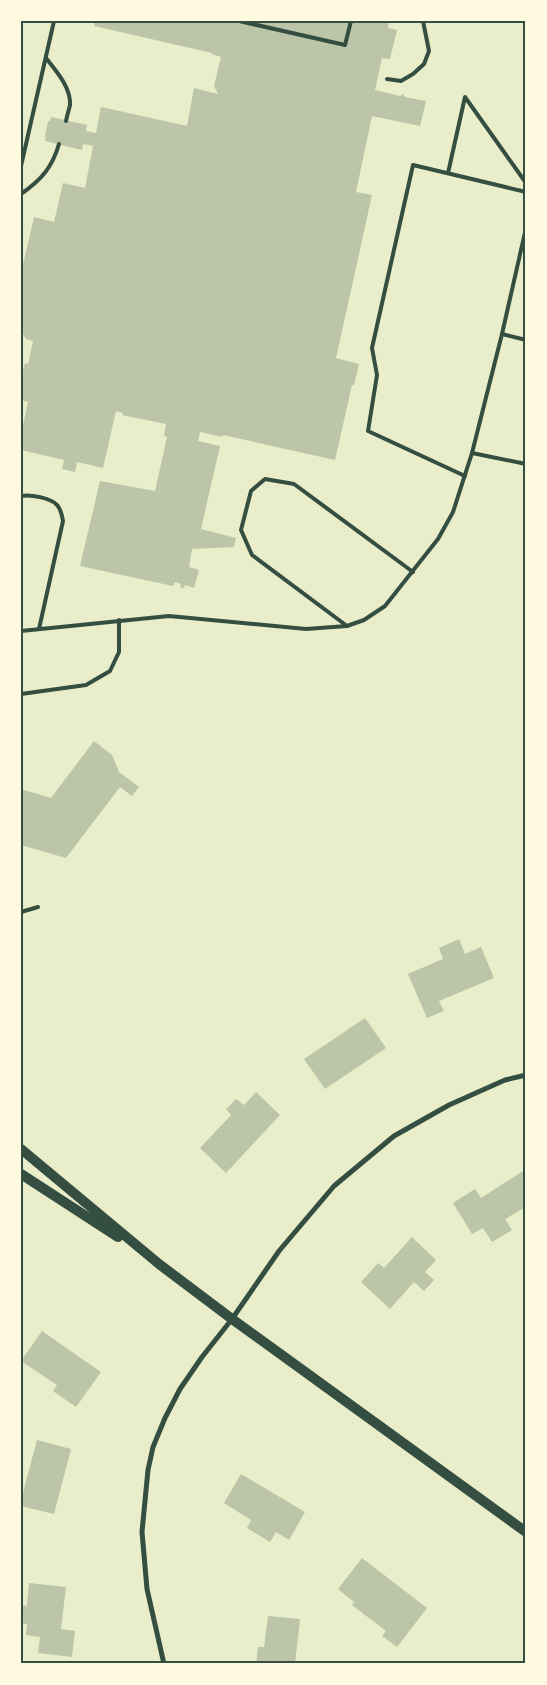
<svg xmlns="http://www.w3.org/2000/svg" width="547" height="1685" font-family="'IBM Plex Sans',sans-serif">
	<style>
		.building { fill: #bcc5a7 }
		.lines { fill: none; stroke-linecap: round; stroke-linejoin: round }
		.service { stroke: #344e41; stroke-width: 4 }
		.minor { stroke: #344e41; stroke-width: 5 }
		.secondary { stroke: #344e41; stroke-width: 10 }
		.neatline { fill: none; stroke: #344e41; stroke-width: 2 }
	</style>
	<rect width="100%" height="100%" fill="#e9edc9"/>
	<g class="building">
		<path d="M 95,21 L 389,21 L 388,28 L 397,30 L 390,59 L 382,58 L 375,90 L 400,96 L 403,94 L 405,97 L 426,101 L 420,126 L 372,116 L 356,192 L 372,195 L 336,358 L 359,364 L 354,385 L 352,385 L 335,460 L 223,435 L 222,437 L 200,432 L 198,441 L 220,446 L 201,529 L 236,538 L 234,547 L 192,549 L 189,567 L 199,570 L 194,588 L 185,585 L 184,588 L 180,587 L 181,584 L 175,582 L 173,586 L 80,566 L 100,481 L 155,491 L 167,437 L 164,436 L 166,424 L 122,415 L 123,413 L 116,411 L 103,468 L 77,462 L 75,472 L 62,469 L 64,460 L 21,450 L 21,434 L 28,402 L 21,400 L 21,369 L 23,370 L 25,363 L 28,364 L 33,341 L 26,339 L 21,331 L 21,273 L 34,217 L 54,222 L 63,183 L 85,188 L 93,146 L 83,144 L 82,150 L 45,141 L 46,137 L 45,137 L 48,121 L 50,121 L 51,117 L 87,125 L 86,131 L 96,133 L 101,107 L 187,126 L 194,88 L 218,94 L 214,86 L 221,57 L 211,54 L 212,53 L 94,26 Z"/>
		<path d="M 94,741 L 112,755 L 119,772 L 139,787 L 132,796 L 120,787 L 66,858 L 21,845 L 21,789 L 51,798 Z"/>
		<path d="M 459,939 L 465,954 L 481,947 L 494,978 L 439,1001 L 444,1011 L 427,1018 L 408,974 L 443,959 L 439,948 Z"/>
		<path d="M 365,1018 L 386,1048 L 325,1089 L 304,1059 Z"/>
		<path d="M 256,1092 L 280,1115 L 226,1173 L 200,1148 L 231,1115 L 226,1109 L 236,1099 L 244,1105 Z"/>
		<path d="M 523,1171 L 526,1175 L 526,1207 L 505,1219 L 512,1230 L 492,1242 L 483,1228 L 472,1234 L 453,1203 L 475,1189 L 481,1198 Z"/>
		<path d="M 412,1237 L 436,1260 L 425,1272 L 434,1280 L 424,1291 L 414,1282 L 390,1309 L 361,1282 L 378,1263 L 384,1268 Z"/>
		<path d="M 42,1331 L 101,1372 L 76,1407 L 53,1391 L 57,1385 L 21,1361 Z"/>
		<path d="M 37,1440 L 71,1449 L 54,1514 L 21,1506 L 21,1500 Z"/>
		<path d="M 241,1474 L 305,1512 L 289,1540 L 276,1532 L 270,1542 L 247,1528 L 251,1520 L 224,1503 Z"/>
		<path d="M 362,1558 L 427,1608 L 397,1647 L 382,1636 L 386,1631 L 352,1605 L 354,1602 L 338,1589 Z"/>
		<path d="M 29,1583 L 66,1587 L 61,1629 L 75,1631 L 72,1657 L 38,1653 L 40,1637 L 26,1635 L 27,1624 L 21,1623 L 21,1605 L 27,1606 Z"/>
		<path d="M 268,1616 L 300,1619 L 295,1664 L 256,1664 L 258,1647 L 264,1647 Z"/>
	</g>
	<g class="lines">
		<g class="service">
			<path d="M 239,21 L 345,45 L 351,21"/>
			<path d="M 46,58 C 56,71 71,87 70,105 C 69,110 67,115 66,121"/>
			<path d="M 387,79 L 401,81 L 413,74 L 424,64 L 429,51 L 423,21"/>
			<path d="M 21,166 L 54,21"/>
			<path d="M 448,173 L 465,97 L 526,183"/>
			<path d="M 21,194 C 41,180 52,168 59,144"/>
			<path d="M 502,334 L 526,340"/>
			<path d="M 472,453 L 526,464"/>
			<path d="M 465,476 L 368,431 L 377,375 L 372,348 L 413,165 L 526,192"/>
			<path d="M 21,496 C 30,494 51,498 57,505 C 61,509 62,515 63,521 L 39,629"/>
			<path d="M 347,626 L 252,555 L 241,530 L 251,491 L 265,479 L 294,484 L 413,572"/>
			<path d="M 21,631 L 169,616 L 306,629 L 347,626 L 364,620 L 385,606 L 438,539 L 453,512 L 472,453 L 502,334 L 526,228"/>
			<path d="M 21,694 L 86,685 L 110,671 L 119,652 L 119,620"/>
			<path d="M 21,912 L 38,907"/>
		</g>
		<path class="minor" d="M 164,1664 L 147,1589 L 142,1532 L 148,1470 L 153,1447 L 165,1418 L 180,1389 L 202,1357 L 232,1319 L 279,1251 L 334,1186 L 394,1136 L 449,1105 L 505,1080 L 526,1075"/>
		<g class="secondary">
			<path d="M 21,1149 L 159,1264 L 232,1319 L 526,1532"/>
			<path d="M 21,1174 L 118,1237"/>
		</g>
	</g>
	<rect width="547" height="1685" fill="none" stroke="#fefae0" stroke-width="45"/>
	<rect x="22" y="22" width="502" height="1640" class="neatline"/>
</svg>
